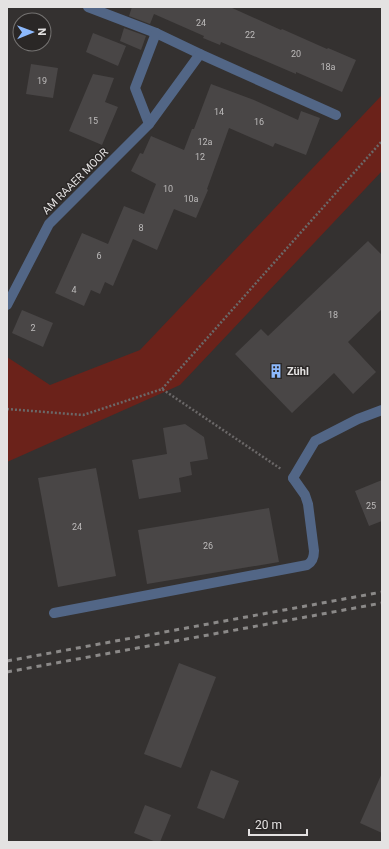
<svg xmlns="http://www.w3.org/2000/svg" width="389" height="849" font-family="Roboto,sans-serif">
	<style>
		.green { fill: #6b221a }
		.building { fill: #494646 }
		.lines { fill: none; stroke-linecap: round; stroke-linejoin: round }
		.path { stroke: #6b6868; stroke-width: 2.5; stroke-dasharray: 2 2; stroke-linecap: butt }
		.lane { stroke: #526686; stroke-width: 10 }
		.street { stroke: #526686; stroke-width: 10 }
		.rail { stroke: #8b8988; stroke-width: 3; stroke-dasharray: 5 5; stroke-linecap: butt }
		.labels { text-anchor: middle; stroke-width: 3; stroke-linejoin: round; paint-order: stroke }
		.number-label { font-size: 9px; fill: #bdbbbb }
		.street-label { font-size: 11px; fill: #e4e2e2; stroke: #2a2726 }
		.poi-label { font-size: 11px; font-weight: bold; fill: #e4e2e2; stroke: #2a2726; text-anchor: start }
	</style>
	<rect width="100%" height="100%" fill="#343130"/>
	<path class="green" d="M 382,95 L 382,171 L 180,385 L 7,462 L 7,357 L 50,385 L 140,350 Z"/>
	<g class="building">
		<path d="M 132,7 L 230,7 L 281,30 L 282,29 L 327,49 L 328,48 L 356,60 L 342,92 L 296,72 L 296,74 L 221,42 L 220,45 L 203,38 L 204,36 L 154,14 L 150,24 L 129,16 Z"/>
		<path d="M 124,28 L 146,36 L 141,50 L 120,41 Z"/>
		<path d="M 93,33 L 126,46 L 118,66 L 86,52 Z"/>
		<path d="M 31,64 L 58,68 L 53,98 L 26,94 Z"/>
		<path d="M 93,74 L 114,78 L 105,102 L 118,107 L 102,145 L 69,131 Z"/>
		<path d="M 211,84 L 254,100 L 298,120 L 301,111 L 320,118 L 306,155 L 275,143 L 273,147 L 229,128 L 207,189 L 208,190 L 196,218 L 174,209 L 157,250 L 133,239 L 113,286 L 105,282 L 100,294 L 91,290 L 84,306 L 55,293 L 82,233 L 108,244 L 124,206 L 144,214 L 156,184 L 131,171 L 140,153 L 143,154 L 151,136 L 184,150 L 192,129 L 194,129 Z"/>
		<path d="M 368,241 L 382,255 L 382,309 L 348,342 L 376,372 L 353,394 L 334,373 L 292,413 L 235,354 L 261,329 L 268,336 Z"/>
		<path d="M 22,310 L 53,323 L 43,347 L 12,333 Z"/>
		<path d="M 185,424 L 204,437 L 208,459 L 190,462 L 192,475 L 179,478 L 181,492 L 139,499 L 132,460 L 167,454 L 163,428 Z"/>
		<path d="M 96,468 L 116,576 L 58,587 L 38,478 Z"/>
		<path d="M 382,480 L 382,521 L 369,526 L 355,491 Z"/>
		<path d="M 269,508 L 279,562 L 147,584 L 138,530 Z"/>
		<path d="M 179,663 L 216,677 L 181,768 L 144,754 Z"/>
		<path d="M 211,770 L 239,781 L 224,819 L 197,808 Z"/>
		<path d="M 382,773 L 382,833 L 360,823 Z"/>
		<path d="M 145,805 L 171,815 L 160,842 L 156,842 L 134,833 Z"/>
	</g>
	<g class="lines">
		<g class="path">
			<path d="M 162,389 L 382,141"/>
			<path d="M 7,409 L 83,415 L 162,389 L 281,469"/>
		</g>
		<path class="lane" d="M 54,613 L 307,565 C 313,562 314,557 314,551 L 308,504 L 305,495 L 293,478"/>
		<g class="street">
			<path d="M 88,7 L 156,33 L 200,54"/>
			<path d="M 149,124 L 135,88 L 156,33"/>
			<path d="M 7,305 L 49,224 L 149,124 L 200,54 L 336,115"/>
			<path d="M 293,478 L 315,441 L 358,419 L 382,410"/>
		</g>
		<g class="rail">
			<path d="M 7,661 L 382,592"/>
			<path d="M 7,672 L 382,603"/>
		</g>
	</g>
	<defs>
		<symbol id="building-bare" viewBox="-9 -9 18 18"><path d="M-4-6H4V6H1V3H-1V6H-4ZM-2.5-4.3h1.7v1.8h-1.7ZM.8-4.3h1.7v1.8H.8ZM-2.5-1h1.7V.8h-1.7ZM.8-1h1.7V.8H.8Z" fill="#8db9fc" stroke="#2a2726" stroke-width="2.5" paint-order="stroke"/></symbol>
	</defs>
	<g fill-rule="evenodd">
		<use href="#building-bare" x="266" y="361" width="20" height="20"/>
	</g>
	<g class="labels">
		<g class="number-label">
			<text x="201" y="26">24</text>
			<text x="250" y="38">22</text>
			<text x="296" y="57">20</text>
			<text x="328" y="70">18a</text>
			<text x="42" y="84">19</text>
			<text x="219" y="115">14</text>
			<text x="93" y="124">15</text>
			<text x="259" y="125">16</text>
			<text x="205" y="145">12a</text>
			<text x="200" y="160">12</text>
			<text x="168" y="192">10</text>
			<text x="191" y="202">10a</text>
			<text x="141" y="231">8</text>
			<text x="99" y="259">6</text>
			<text x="74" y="293">4</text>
			<text x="333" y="318">18</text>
			<text x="33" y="331">2</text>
			<text x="371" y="509">25</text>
			<text x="77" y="530">24</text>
			<text x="208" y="549">26</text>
		</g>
		<g class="street-label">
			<text transform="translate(75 181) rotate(-45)" y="4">AM RAAER MOOR</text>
		</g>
		<g class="poi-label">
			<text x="287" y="375">Zühl</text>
		</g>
	</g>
	<rect width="389" height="849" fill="none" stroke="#e4e2e2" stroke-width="16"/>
	<g transform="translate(32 32) rotate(89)"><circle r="19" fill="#2a2726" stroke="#747271"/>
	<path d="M0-3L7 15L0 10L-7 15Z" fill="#8db9fc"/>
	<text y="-6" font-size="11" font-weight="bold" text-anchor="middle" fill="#e4e2e2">N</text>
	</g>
	<path d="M249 829v6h58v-6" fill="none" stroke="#e4e2e2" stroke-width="2"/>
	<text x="255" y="829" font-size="12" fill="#e4e2e2" stroke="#2a2726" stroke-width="3" paint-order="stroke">20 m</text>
</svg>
